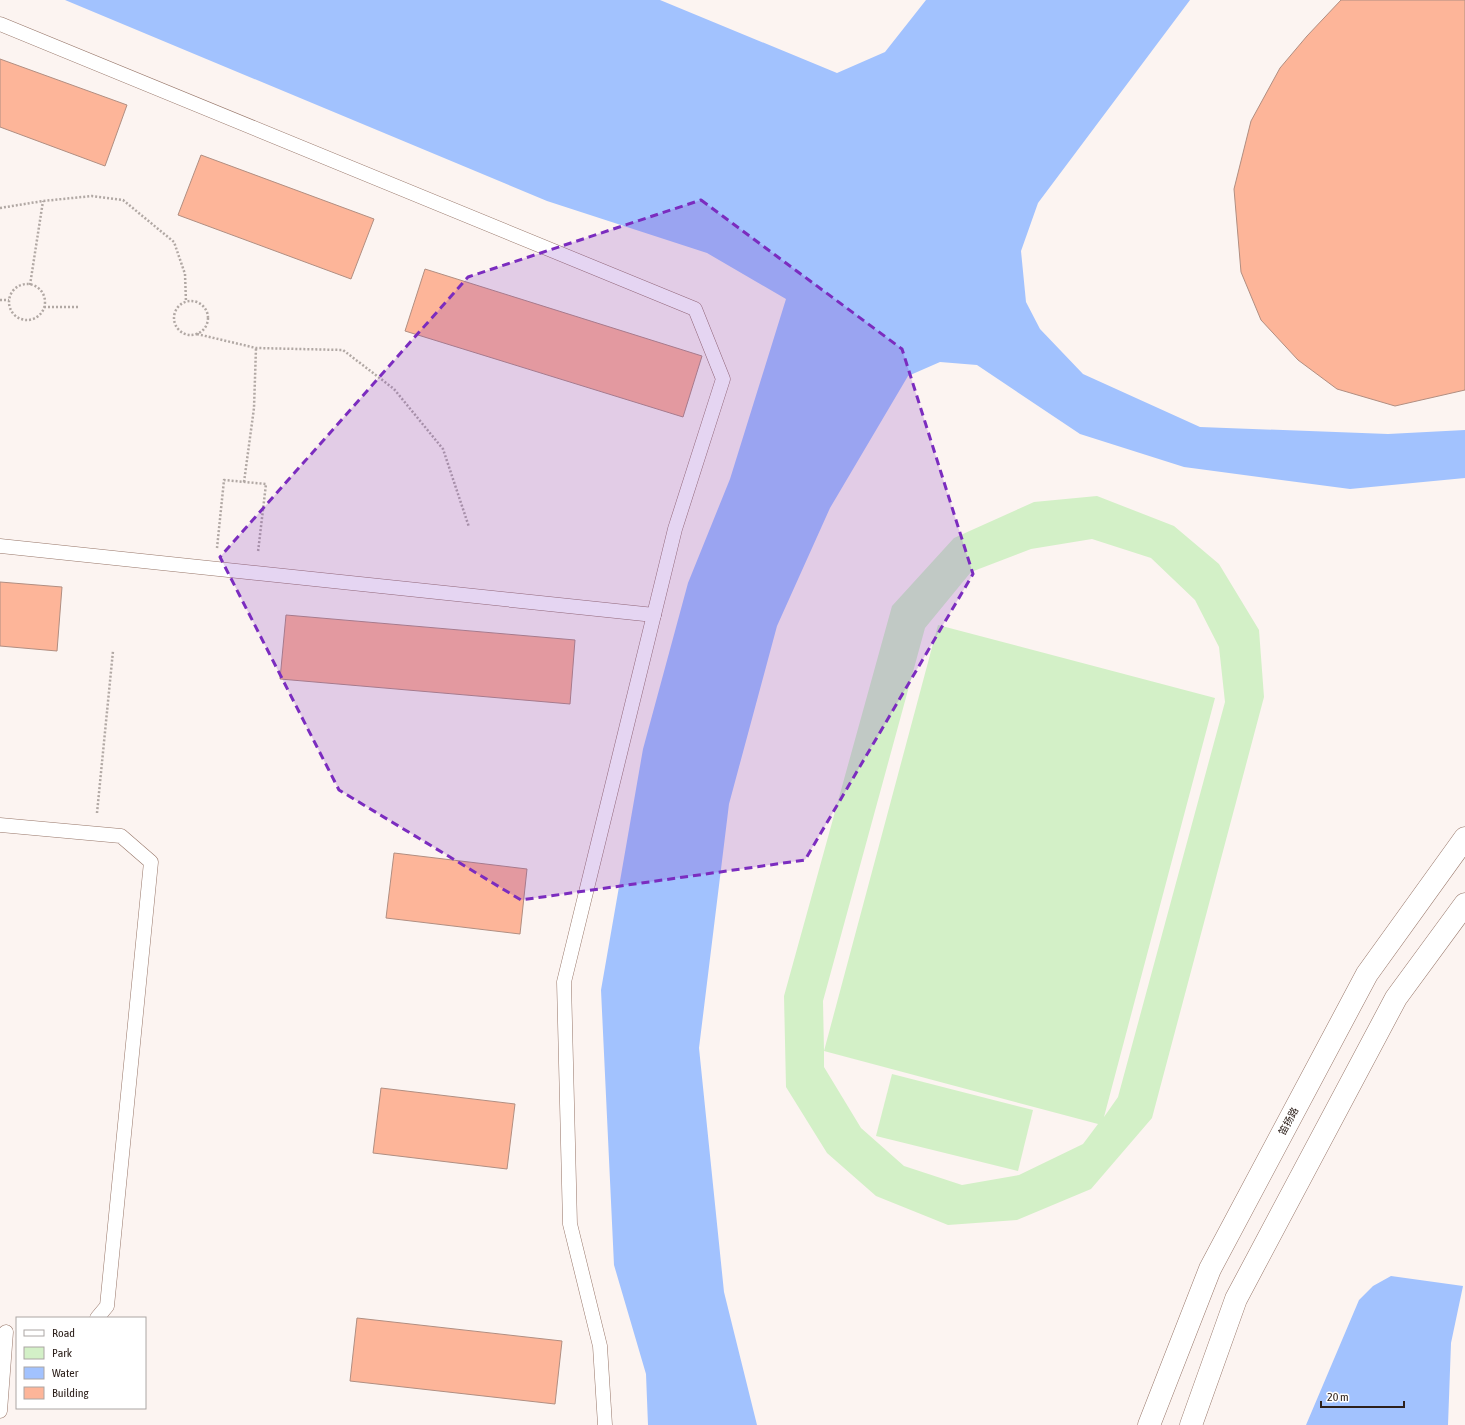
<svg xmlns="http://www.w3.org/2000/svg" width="1465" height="1425" font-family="'Asap Condensed','Noto Sans SC',sans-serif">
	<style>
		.green { fill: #d3f0c7; fill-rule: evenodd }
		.water { fill: #a2c2fe }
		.building { fill: #fdb599; stroke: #b18e81 }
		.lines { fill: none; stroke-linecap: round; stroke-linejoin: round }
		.lane-casing { stroke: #977669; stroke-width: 15 }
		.secondary-casing { stroke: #977669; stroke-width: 23 }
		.path { stroke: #b1a8a4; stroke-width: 2.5; stroke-dasharray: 2 2; stroke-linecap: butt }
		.lane { stroke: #fff; stroke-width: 14 }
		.secondary { stroke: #fff; stroke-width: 22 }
		.marked { fill: #7b2cbf; fill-opacity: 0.2; stroke: #7b2cbf; stroke-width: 3; stroke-dasharray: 8 5; stroke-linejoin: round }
		.labels { text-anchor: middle; stroke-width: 3; stroke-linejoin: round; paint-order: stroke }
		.street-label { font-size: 10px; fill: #2d201b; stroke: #fff }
	</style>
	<rect width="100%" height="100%" fill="#fcf4f1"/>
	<g class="green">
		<path d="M 1097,496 L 1174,526 L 1219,564 L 1259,630 L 1264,697 L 1152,1118 L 1091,1189 L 1017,1220 L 948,1225 L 876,1196 L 827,1153 L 786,1087 L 784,996 L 892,606 L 954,538 L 1034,502 ZM 1092,539 L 1151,558 L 1195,600 L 1219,647 L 1225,702 L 1118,1097 L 1104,1117 L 1215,698 L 938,625 L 824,1051 L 823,1001 L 925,628 L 971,572 L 1031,549 ZM 824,1051 L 1098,1124 L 1083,1144 L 1019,1175 L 962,1185 L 904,1166 L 861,1128 L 824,1067 Z"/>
		<path d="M 892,1074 L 1033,1110 L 1018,1171 L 876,1136 Z"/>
	</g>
	<g class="water">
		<path d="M 65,0 L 660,0 L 837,73 L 885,52 L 926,0 L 1190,0 L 1038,203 L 1021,251 L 1026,302 L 1040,329 L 1083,374 L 1200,427 L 1388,434 L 1465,430 L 1465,478 L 1350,489 L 1184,467 L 1080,434 L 977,365 L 940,362 L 908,376 L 830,508 L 777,626 L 729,804 L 699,1048 L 724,1292 L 757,1425 L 648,1425 L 646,1374 L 614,1265 L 601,990 L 643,749 L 688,583 L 730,479 L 786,299 L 707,253 L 547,201 Z"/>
		<path d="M 1391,1276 L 1463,1286 L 1451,1343 L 1448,1425 L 1306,1425 L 1359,1300 L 1373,1286 Z"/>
	</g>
	<g class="building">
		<path d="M 1341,0 L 1465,0 L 1465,390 L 1395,406 L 1337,389 L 1298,360 L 1261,320 L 1241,272 L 1234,189 L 1251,121 L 1280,68 L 1307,36 Z"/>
		<path d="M 0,59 L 127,105 L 105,166 L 0,127 Z"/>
		<path d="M 201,155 L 374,219 L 351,279 L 178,215 Z"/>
		<path d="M 425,269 L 702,356 L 683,417 L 405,331 Z"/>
		<path d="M 0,582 L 62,587 L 57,651 L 0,646 Z"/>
		<path d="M 286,615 L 575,640 L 570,704 L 280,679 Z"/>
		<path d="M 394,853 L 527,869 L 520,934 L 386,918 Z"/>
		<path d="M 381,1088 L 515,1104 L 507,1169 L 373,1153 Z"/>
		<path d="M 357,1318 L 562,1341 L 555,1404 L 350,1381 Z"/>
	</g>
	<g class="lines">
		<defs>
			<g id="lane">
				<path d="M 0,24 L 695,309 L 723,379 L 675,529 L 564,982 L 570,1224 L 600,1346 L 605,1425"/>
				<path d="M 0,546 L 654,615"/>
				<path d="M 0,825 L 121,836 L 151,862 L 107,1306 L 97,1318"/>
				<path d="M 0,1411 L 6,1332"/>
			</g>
			<g id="secondary">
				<path d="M 1149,1425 L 1210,1269 L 1367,974 L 1465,838"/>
				<path d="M 1191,1425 L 1236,1299 L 1396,998 L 1465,904"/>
			</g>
		</defs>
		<use href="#lane" class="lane-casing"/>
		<use href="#secondary" class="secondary-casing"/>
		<g class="path">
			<path d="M 0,208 L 43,201 L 92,196 L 123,200 L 174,242 L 185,274 L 186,302"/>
			<circle cx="27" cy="302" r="18"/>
			<path d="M 30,285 L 43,201"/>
			<path d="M 0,300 L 9,300"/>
			<circle cx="191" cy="318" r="17"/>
			<path d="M 44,307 L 78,307"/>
			<path d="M 197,334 L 256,348 L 343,350 L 394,389 L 443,449 L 469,527"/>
			<path d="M 244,482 L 254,408 L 256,348"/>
			<path d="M 217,548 L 224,480 L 266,484 L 258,552"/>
			<path d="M 97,813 L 113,651"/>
		</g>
		<use href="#lane" class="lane"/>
		<use href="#secondary" class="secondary"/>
	</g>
	<path class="marked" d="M 701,200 L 902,349 L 973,574 L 805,860 L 521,900 L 339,790 L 220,557 L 468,277 Z"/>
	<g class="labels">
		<g class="street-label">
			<text transform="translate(1288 1121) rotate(-62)" y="4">笛扬路</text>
		</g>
	</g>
	<rect x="16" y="1317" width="130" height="92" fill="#ffffff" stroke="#aba6a4"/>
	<rect x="24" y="1330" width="20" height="6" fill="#ffffff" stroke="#aba6a4"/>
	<text x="52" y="1337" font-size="12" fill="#2d201b">Road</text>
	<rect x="24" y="1347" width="20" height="12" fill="#d3f0c7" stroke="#aba6a4"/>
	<text x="52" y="1357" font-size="12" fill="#2d201b">Park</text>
	<rect x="24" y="1367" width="20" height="12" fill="#a2c2fe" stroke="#aba6a4"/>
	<text x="52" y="1377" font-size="12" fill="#2d201b">Water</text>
	<rect x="24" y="1387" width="20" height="12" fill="#fdb599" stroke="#aba6a4"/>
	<text x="52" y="1397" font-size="12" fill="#2d201b">Building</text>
	<path d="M1321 1401v6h83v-6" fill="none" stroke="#2d201b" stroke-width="2"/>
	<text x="1327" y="1401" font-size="12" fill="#2d201b" stroke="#ffffff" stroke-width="3" paint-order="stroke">20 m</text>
</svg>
